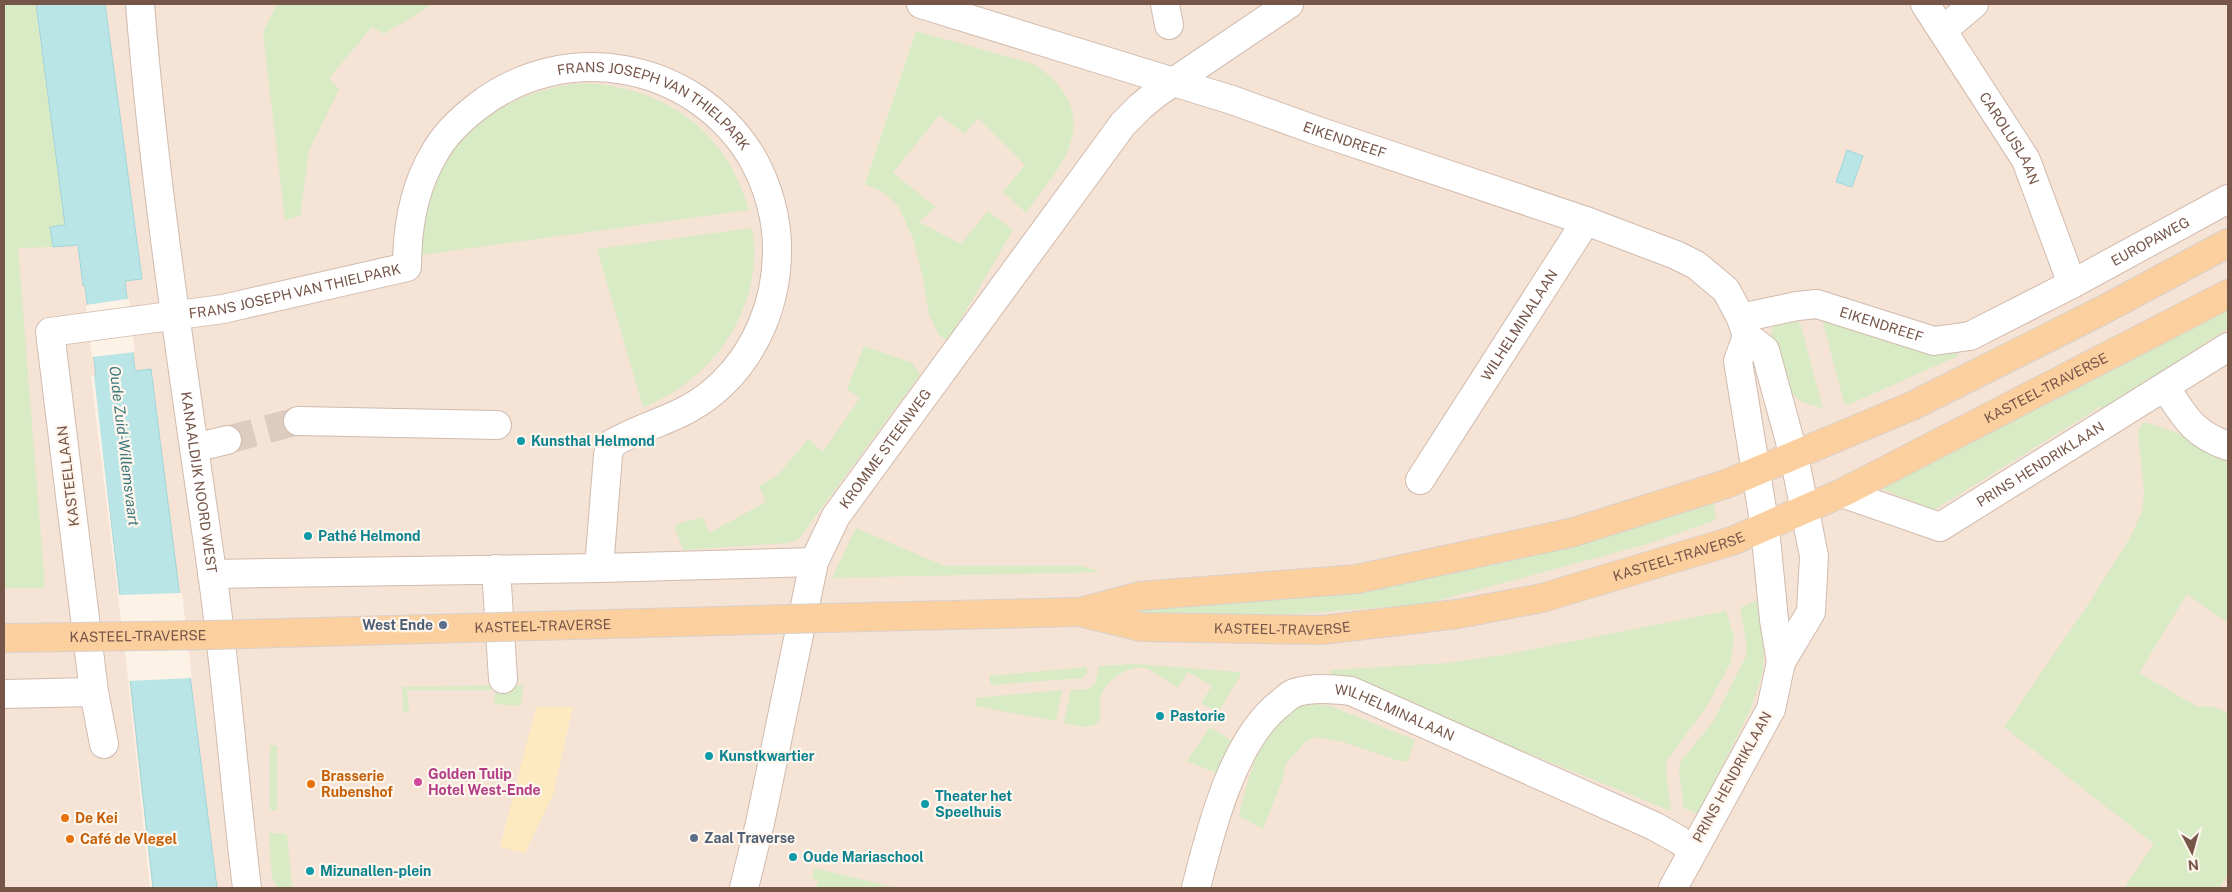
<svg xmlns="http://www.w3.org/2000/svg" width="2232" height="892" font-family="'Public Sans',sans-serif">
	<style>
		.residential { fill: #f5e3d5 }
		.green { fill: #d8ebc4 }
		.sand { fill: #fdeac1 }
		.water { fill: #bae5e7; stroke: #a0d6d9 }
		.pier { fill: #fdf2e6 }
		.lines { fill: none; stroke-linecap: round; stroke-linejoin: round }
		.minor-tunnel { stroke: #dccbbf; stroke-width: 28; stroke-dasharray: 28 14; stroke-linecap: butt }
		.minor-casing { stroke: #d1bbae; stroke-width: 30 }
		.major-casing { stroke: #d9d0cc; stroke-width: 30 }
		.minor { stroke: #fff; stroke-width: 28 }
		.major { stroke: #fcd09e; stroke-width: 28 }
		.major-bridge-casing { stroke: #d9d0cc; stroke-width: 30; stroke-linecap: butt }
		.major-bridge { stroke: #fcd09e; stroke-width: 28 }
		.culture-dot { fill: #0f9aa8; stroke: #fff6ed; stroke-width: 2 }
		.service-dot { fill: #5c6f8a; stroke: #fff6ed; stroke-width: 2 }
		.hotel-dot { fill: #d1479c; stroke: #fff6ed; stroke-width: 2 }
		.food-dot { fill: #e8710a; stroke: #fff6ed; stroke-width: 2 }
		.labels { text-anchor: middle; stroke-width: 4.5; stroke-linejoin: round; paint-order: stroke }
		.street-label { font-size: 14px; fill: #77564a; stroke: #fff6ed }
		.culture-label { font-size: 14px; font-weight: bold; fill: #0d838f; stroke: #fff6ed; text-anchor: start }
		.service-label { font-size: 14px; font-weight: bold; fill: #4e5e75; stroke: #fff6ed; text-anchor: end }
		.hotel-label { font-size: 14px; font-weight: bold; fill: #b23c85; stroke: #fff6ed; text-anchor: start }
		.food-label { font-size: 14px; font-weight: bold; fill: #c56008; stroke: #fff6ed; text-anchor: start }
		.water-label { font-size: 15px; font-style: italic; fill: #3d787d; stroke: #fff6ed }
	</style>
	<rect width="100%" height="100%" fill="#fdf2e6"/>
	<rect class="residential" x="4" y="4" width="2224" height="884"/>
	<g class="green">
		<path d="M 4,4 L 35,4 L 65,225 L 50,227 L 53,247 L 18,248 L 45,588 L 4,588 Z"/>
		<path d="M 277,4 L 433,4 L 384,34 L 372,27 L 329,78 L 339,89 L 309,150 L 300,216 L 285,220 L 263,32 Z"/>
		<path d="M 916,31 L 1033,64 C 1071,88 1086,121 1062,162 C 1052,180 1037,196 1026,213 L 1003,192 L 1025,165 L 978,118 L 965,134 L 939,115 L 893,173 L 936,207 L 919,222 L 961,244 L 988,211 L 1013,230 L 948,341 L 939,335 L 929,315 L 923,278 L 913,238 L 898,206 L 883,192 L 865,184 Z"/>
		<path d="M 587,83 C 668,89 726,131 749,210 L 420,255 C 421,242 421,227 424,214 C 442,134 508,88 587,83 Z"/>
		<path d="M 752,228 C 765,306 714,380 643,407 L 597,249 Z"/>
		<path d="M 2228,304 L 2228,329 L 2203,344 L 2201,358 L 2116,410 L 2100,407 L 1934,510 L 1882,489 Z"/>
		<path d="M 1791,319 L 1797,320 L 1801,326 L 1823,409 L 1802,402 L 1791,393 L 1771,333 L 1774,325 Z"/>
		<path d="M 1822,319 L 1955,351 L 1958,356 L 1845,406 Z"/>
		<path d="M 864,346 L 912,363 L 920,375 L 800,537 L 796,540 L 787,543 L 683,550 L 674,525 L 703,517 L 709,533 L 766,502 L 759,486 L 778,475 L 808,439 L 823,452 L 860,398 L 847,389 Z"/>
		<path d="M 2144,422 L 2228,449 L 2228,623 L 2187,594 L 2139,673 L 2198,707 C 2210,705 2219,706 2228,715 L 2228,874 L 2220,888 L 2124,888 L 2154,844 L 2004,727 L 2091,600 L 2131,536 L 2143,509 L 2144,489 L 2138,432 Z"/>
		<path d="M 1713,498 L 1716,520 L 1647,544 L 1425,604 L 1295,614 L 1130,614 L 1130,608 L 1383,583 L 1458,572 L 1545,552 Z"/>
		<path d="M 856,528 L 944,566 L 1081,566 L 1101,572 L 832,578 Z"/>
		<path d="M 1758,600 L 1765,628 L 1763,672 L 1751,709 L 1698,814 L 1684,808 L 1679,771 L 1681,761 L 1713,722 L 1746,656 L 1746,641 L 1740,608 Z"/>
		<path d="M 1726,611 L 1734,637 L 1731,662 L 1707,706 L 1667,760 L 1666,770 L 1671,811 L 1515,748 L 1504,752 L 1501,750 L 1497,739 L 1343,679 L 1332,677 L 1330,670 L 1448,663 L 1503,655 Z"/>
		<path d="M 1135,664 L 1240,672 L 1240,676 L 1220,709 L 1214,710 L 1201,703 L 1212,686 L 1188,672 L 1178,688 C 1168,682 1158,674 1148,669 C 1130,662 1104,682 1100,699 C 1099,707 1103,716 1098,722 C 1089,731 1075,725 1064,723 L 1071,690 L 1088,689 L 1095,684 L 1099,666 Z"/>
		<path d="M 1087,667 L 1087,673 L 1082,678 L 991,685 L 989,676 Z"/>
		<path d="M 523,685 L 521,706 L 494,704 L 495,690 L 407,690 L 409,712 L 403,712 L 402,687 Z"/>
		<path d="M 1062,690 L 1056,721 L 975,706 L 976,698 Z"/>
		<path d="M 1315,704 L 1330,706 L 1415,740 L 1408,761 L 1399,761 L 1343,742 L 1316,737 L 1305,742 L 1285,765 L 1282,781 L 1263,829 L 1239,816 C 1246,784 1259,735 1285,714 C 1293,707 1305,706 1315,704 Z"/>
		<path d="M 1210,727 L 1237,744 L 1221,775 L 1187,761 Z"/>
		<path d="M 270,745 L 277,746 L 277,810 L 270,810 Z"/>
		<path d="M 269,833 L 287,834 L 292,888 L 278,888 L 272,878 Z"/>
		<path d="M 814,868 L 897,888 L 816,888 L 818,880 L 812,878 Z"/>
	</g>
	<path class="sand" d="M 536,707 L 573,707 L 553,795 L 525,853 L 500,847 Z"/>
	<g class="water">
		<path d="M 36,4 L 105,4 L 142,279 L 125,281 L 135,371 L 151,369 L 217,888 L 153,888 L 128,660 L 93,376 L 96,375 L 85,286 L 83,286 L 78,245 L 53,247 L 50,227 L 65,225 Z"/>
		<path d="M 1847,150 L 1863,156 L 1852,187 L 1836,182 Z"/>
	</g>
	<g class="pier">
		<path d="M 127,299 L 129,300 L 135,352 L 92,357 L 86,305 Z"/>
		<path d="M 94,375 L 119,595 L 182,593 L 192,678 L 129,681 L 152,888 L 150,888 L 126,661 L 91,376 Z"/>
	</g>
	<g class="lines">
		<path class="minor-tunnel" d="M 227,440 L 298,421"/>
		<defs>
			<g id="minor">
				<path id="s1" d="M 140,4 C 155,194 185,383 212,572 C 227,677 234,783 247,888"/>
				<path id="s2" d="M 921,4 L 1232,100 L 1318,131 L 1586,221 L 1676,255 L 1696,265 L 1726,290 L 1741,318 L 1747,336 L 1765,350 L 1794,456 L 1814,556 L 1811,612 L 1781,662 L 1771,709 L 1673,888"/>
				<path d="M 1165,4 L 1169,25"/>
				<path id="s3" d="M 1925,4 L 2026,160 L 2072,284"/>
				<path d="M 1943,30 L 1974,4"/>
				<path id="s4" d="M 1741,318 L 1797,306 L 1817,304 L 1934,341 L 1970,336 L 2072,284 L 2228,199"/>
				<path d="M 1747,336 L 1738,361 L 1765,528 L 1774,620 L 1781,662"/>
				<path d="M 2165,387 C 2185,417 2193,434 2228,446"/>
				<path d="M 298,421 L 497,425"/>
				<path d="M 194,448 L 227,440"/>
				<path id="s5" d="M 1420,480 L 1586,221"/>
				<path id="s6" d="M 1842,493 L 1940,527 L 2228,347"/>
				<path d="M 496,569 L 503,679"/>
				<path d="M 212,574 L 599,568 L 814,562"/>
				<path d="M 4,694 L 94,692"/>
				<path id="s7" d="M 104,744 L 94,692 L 50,332 L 223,309 L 407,267 C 407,227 413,189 434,154 C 444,135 461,119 478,106 C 565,39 691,61 750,154 C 768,184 778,220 777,254 C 776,303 757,350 722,384 C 686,419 651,421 611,444 L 608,455 L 599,568"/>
				<path id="s8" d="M 744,888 L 760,823 L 814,562 L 836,516 L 1123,124 L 1141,106 L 1157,93 L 1289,4"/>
				<path id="s9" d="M 1196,888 C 1210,832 1233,738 1282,702 C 1285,699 1290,695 1294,693 C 1312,687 1333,689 1351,691 L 1654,826 L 1679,840 L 1692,850"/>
			</g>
			<g id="major">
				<path id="s10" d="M 1083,613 L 1141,627 L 1322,630 L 1458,614 L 1542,598 L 1732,541 L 1842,493 L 2228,294"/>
				<path d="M 824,618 L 1080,612 L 1140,596 L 1357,579 L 1574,532 L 1726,484 L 1912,406 L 2105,309 L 2228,243"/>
			</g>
		</defs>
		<use href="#minor" class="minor-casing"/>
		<use href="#major" class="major-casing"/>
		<use href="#minor" class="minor"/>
		<use href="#major" class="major"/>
		<defs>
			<g id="major-bridge">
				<path id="s11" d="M 4,638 L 213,635 L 824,618"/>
			</g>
		</defs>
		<use href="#major-bridge" class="major-bridge-casing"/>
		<use href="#major-bridge" class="major-bridge"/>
	</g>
	<g class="culture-dot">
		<circle cx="521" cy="441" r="5"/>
		<circle cx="308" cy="536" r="5"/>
		<circle cx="1160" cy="716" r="5"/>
		<circle cx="709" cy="756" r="5"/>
		<circle cx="925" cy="804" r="5"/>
		<circle cx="793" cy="857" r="5"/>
		<circle cx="310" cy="871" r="5"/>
	</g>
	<g class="service-dot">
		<circle cx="443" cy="625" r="5"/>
		<circle cx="694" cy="838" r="5"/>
	</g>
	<circle class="hotel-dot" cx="418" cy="782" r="5"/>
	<g class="food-dot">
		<circle cx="311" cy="784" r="5"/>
		<circle cx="65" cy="818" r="5"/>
		<circle cx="70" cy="839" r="5"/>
	</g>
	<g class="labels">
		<g class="street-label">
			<text dy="5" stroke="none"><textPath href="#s7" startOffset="1158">FRANS JOSEPH VAN THIELPARK</textPath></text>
			<text dy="5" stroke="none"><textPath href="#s3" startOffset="159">CAROLUSLAAN</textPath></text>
			<text dy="5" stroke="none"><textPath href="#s2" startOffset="445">EIKENDREEF</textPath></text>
			<text dy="5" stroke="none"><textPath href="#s4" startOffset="440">EUROPAWEG</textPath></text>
			<text dy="5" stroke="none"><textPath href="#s7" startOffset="664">FRANS JOSEPH VAN THIELPARK</textPath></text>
			<text dy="5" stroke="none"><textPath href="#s5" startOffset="184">WILHELMINALAAN</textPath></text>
			<text dy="5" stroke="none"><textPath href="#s4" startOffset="145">EIKENDREEF</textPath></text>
			<text dy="5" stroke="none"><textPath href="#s10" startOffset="1011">KASTEEL-TRAVERSE</textPath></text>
			<text dy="5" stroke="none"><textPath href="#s8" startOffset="468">KROMME STEENWEG</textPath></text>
			<text dy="5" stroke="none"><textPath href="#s6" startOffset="222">PRINS HENDRIKLAAN</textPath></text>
			<text transform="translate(68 476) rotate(-97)" y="5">KASTEELLAAN</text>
			<text dy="5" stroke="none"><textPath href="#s1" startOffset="482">KANAALDIJK NOORD WEST</textPath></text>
			<text dy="5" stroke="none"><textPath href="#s10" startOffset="606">KASTEEL-TRAVERSE</textPath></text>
			<text dy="5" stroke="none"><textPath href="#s11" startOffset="539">KASTEEL-TRAVERSE</textPath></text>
			<text dy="5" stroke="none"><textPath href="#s10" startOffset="201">KASTEEL-TRAVERSE</textPath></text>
			<text dy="5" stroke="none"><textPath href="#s11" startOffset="134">KASTEEL-TRAVERSE</textPath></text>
			<text dy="5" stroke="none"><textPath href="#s9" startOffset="329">WILHELMINALAAN</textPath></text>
			<text transform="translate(1732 777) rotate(-61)" y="5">PRINS HENDRIKLAAN</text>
		</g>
		<g class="culture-label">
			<text x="531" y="446">Kunsthal Helmond</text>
			<text x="318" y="541">Pathé Helmond</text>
			<text x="1170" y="721">Pastorie</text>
			<text x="719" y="761">Kunstkwartier</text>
			<text x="935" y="801">Theater het<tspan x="935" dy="16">Speelhuis</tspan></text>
			<text x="803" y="862">Oude Mariaschool</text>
			<text x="320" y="876">Mizunallen-plein</text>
		</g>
		<g class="service-label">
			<text x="433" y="630">West Ende</text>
			<text x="704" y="843" text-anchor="start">Zaal Traverse</text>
		</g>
		<g class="hotel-label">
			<text x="428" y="779">Golden Tulip<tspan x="428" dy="16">Hotel West-Ende</tspan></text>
		</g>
		<g class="food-label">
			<text x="321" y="781">Brasserie<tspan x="321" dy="16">Rubenshof</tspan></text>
			<text x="75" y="823">De Kei</text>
			<text x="80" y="844">Café de Vlegel</text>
		</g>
		<g class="water-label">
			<text transform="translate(124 446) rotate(83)" y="5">Oude Zuid-Willemsvaart</text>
		</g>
	</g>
	<rect width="2232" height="892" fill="none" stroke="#77564a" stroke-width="10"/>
	<g transform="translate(2192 852) rotate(174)" stroke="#fff6ed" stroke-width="4" paint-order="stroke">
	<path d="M0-4L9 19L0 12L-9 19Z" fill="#77564a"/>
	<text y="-8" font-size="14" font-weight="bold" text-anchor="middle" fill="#77564a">N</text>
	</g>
</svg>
